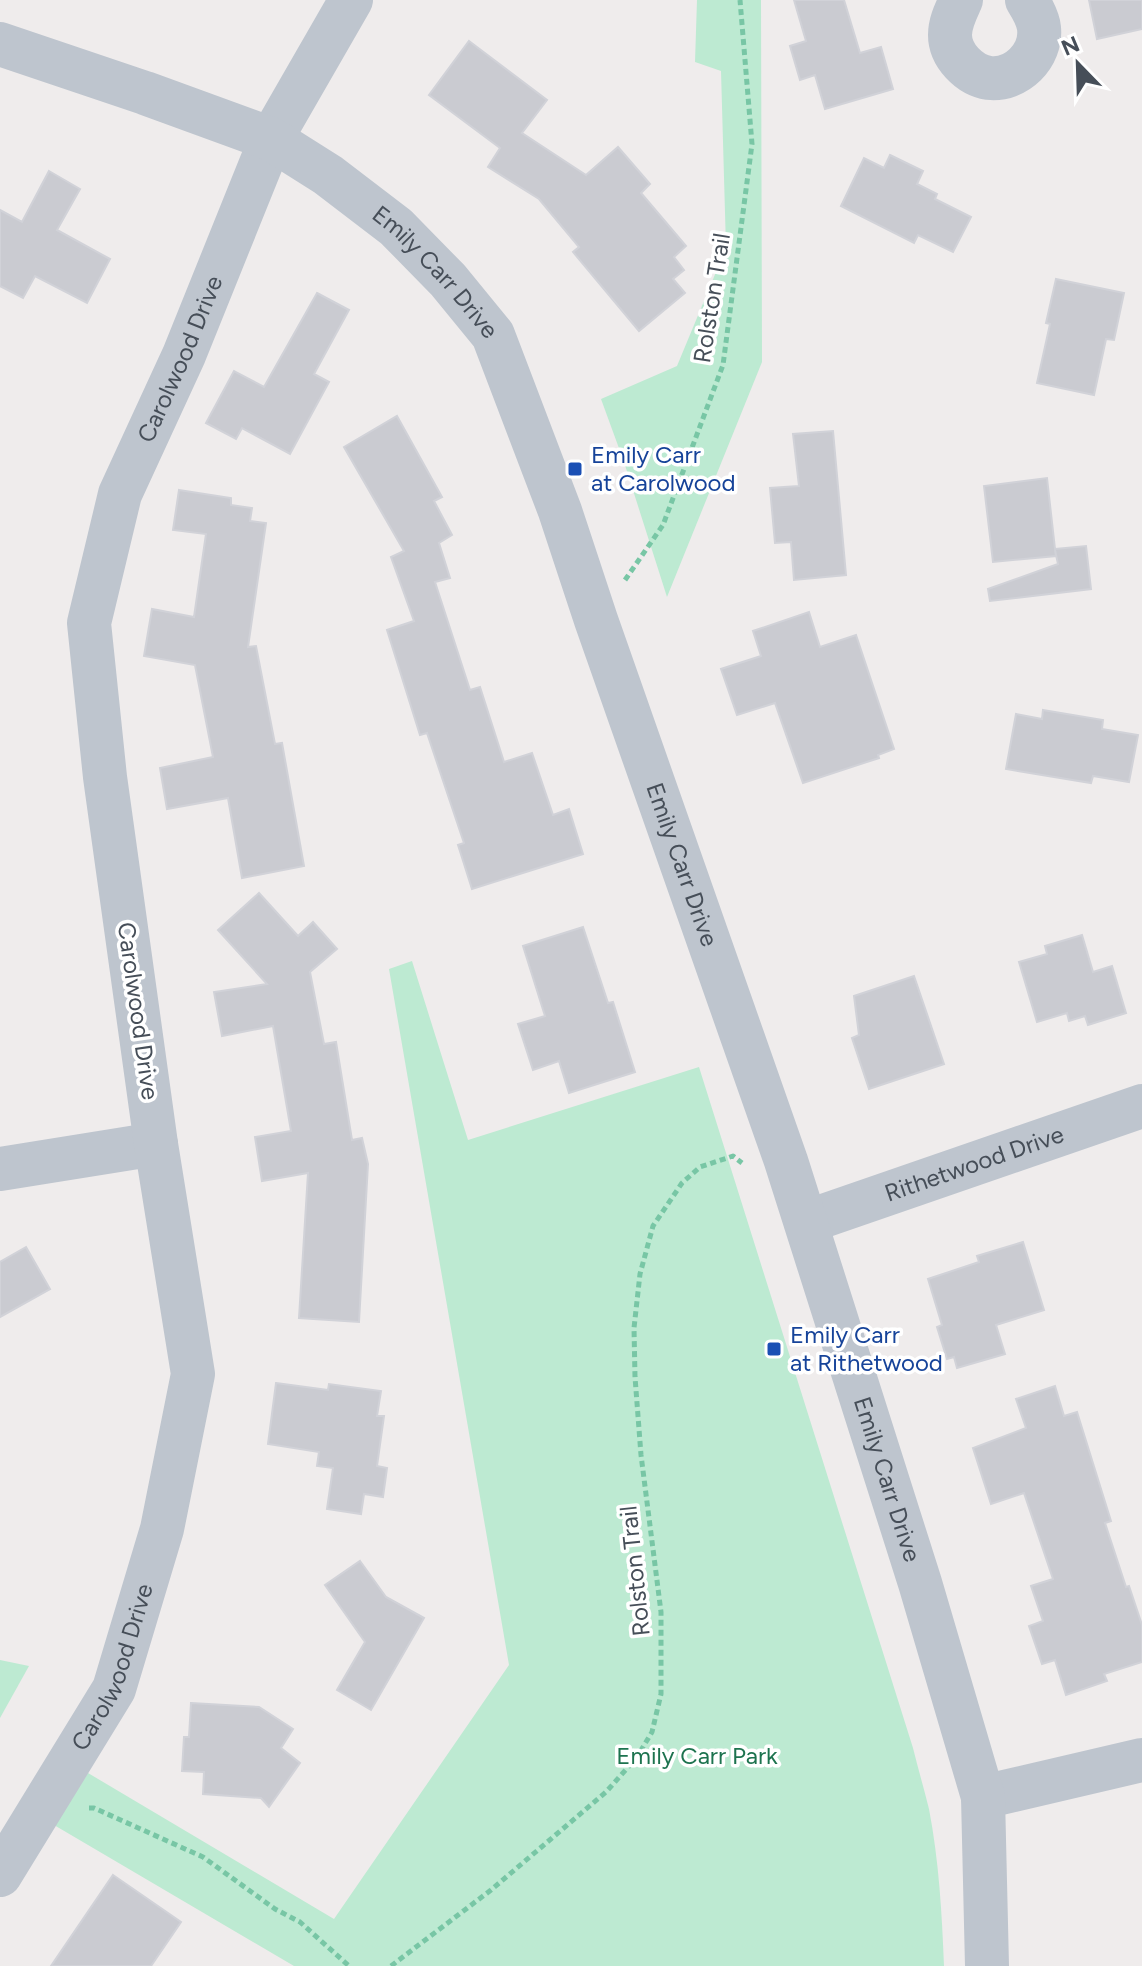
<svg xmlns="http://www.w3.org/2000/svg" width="1142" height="1966" font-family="Figtree,sans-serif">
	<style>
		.green { fill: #bdead2 }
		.building { fill: #cacbd1; stroke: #d1d2d8; stroke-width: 2 }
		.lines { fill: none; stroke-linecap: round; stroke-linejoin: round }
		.path { stroke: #78c6a5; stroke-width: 5; stroke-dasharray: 6 4; stroke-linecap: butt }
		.minor { stroke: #bec5ce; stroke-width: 44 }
		.tertiary { stroke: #bec5ce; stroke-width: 44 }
		.transit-dot { fill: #1a4fb4; stroke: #fff; stroke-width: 3 }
		.labels { text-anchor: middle; stroke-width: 7; stroke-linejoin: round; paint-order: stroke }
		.street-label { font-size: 24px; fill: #464e58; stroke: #fff }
		.transit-label { font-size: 24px; fill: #164399; stroke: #fff; text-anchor: start }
		.park-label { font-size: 24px; fill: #1d734f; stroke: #fff }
	</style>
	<rect width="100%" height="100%" fill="#efecec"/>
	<g class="green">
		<path d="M 697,0 L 761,0 L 762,362 L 667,597 L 624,462 L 601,399 L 677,366 L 726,248 L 721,71 L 695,62 Z"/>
		<path d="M 412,961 L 468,1140 L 699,1067 L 913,1748 C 918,1768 924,1789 929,1809 C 939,1861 942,1914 944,1966 L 294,1966 L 54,1825 L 88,1773 L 334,1919 L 509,1665 L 389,969 Z"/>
		<path d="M 0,1660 L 29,1666 L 0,1718 Z"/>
	</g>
	<g class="building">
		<path d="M 794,0 L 844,0 L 860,53 L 881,47 L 893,89 L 825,109 L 815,75 L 800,80 L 790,46 L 806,41 Z"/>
		<path d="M 1089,0 L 1142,0 L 1142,29 L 1097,39 Z"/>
		<path d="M 469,41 L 547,100 L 522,133 L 586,175 L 618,147 L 650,184 L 641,193 L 686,246 L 674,257 L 684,270 L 673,279 L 685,293 L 639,331 L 573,252 L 579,247 L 539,199 L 488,167 L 500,148 L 429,95 Z"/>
		<path d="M 890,155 L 923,171 L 917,184 L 937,194 L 935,199 L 971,217 L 953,252 L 918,235 L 914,243 L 841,206 L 864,158 L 884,168 Z"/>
		<path d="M 49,171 L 80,189 L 57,230 L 110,259 L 87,303 L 35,276 L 23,298 L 0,286 L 0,210 L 22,222 Z"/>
		<path d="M 1056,279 L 1124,293 L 1114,340 L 1106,339 L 1094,395 L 1037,383 L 1050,324 L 1046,323 Z"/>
		<path d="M 317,293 L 349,310 L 314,374 L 329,382 L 290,454 L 242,428 L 236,439 L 206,423 L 234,371 L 264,387 Z"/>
		<path d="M 397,416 L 442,497 L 434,501 L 452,535 L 439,543 L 450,578 L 435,582 L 470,690 L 480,687 L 504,762 L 532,753 L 553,815 L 569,809 L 583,854 L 472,889 L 458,845 L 464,843 L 427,733 L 420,735 L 387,630 L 414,621 L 391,557 L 404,551 L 344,447 Z"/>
		<path d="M 833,431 L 846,575 L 794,580 L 791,542 L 775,543 L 770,488 L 799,486 L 793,434 Z"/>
		<path d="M 1047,478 L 1055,549 L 1086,546 L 1091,589 L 990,601 L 988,589 L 1058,564 L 1055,550 L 1056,556 L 993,562 L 984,486 Z"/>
		<path d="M 179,490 L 231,498 L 231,505 L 252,508 L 250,521 L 266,523 L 248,647 L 256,646 L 275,744 L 282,743 L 304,866 L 242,878 L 228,798 L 167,809 L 160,768 L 213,757 L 195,665 L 144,656 L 152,609 L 194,617 L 206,534 L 173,530 Z"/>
		<path d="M 809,612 L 820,647 L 856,635 L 894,749 L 878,755 L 879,758 L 803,783 L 775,703 L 737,715 L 721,669 L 761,656 L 753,631 Z"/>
		<path d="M 1043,710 L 1103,720 L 1102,729 L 1138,735 L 1129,782 L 1093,776 L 1091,783 L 1006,769 L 1016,714 L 1042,719 Z"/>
		<path d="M 259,893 L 298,936 L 313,922 L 337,949 L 310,972 L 324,1044 L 336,1042 L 352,1140 L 362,1138 L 368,1164 L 359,1322 L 299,1318 L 308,1173 L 262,1181 L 255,1137 L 291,1131 L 273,1026 L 222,1036 L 214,992 L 267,984 L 218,930 Z"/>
		<path d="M 583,927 L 608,1003 L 613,1002 L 635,1072 L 569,1093 L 559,1061 L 533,1070 L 518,1024 L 545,1016 L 523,946 Z"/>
		<path d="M 1082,935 L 1093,972 L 1112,966 L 1126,1013 L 1088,1025 L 1085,1016 L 1069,1021 L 1067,1013 L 1037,1022 L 1019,962 L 1047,954 L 1045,946 Z"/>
		<path d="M 914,976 L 944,1064 L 869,1089 L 852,1038 L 859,1035 L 854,996 Z"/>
		<path d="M 1023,1242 L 1044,1310 L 996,1325 L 1005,1354 L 957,1368 L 954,1357 L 947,1359 L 937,1327 L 942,1325 L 928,1279 L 979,1262 L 977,1256 Z"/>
		<path d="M 26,1247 L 50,1289 L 0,1317 L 0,1262 Z"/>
		<path d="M 276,1383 L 328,1390 L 329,1384 L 381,1391 L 377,1416 L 384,1416 L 377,1466 L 387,1468 L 383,1497 L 364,1494 L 361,1514 L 327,1509 L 333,1468 L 317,1466 L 319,1452 L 268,1444 Z"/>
		<path d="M 1055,1386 L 1064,1416 L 1077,1412 L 1111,1521 L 1105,1523 L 1126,1587 L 1129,1586 L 1142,1625 L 1142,1662 L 1104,1674 L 1107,1681 L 1066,1695 L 1055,1660 L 1042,1664 L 1029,1626 L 1043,1621 L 1031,1586 L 1053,1579 L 1024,1493 L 991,1504 L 973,1448 L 1026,1428 L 1016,1399 Z"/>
		<path d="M 360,1561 L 386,1597 L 424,1618 L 371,1710 L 337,1690 L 365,1642 L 325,1585 Z"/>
		<path d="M 191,1703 L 259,1707 L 293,1729 L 281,1748 L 300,1763 L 269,1807 L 261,1798 L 203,1794 L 204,1772 L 182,1771 L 184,1737 L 189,1737 Z"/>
		<path d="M 113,1875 L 181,1922 L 151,1966 L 51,1966 Z"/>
	</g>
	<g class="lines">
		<g class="path">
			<path d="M 625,580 L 663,525 L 723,365 L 752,144 L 740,0"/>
			<path d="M 89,1808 L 94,1808 L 203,1857 L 275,1909 L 300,1922 L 349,1966"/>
			<path d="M 391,1966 L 491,1890 L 606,1792 L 637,1757 L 652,1732 L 661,1694 L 661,1612 L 641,1455 L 635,1377 L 634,1328 L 640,1274 L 653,1226 L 682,1183 L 700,1167 L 733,1156 L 742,1163"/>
		</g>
		<g class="minor">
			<path d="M 961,0 C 956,11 950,22 950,35 C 950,55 969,75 989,78 C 1016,81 1042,56 1039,28 C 1038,18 1032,8 1027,0"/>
			<path d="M 0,1169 L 156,1144"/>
			<path id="s1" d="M 806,1222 L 1142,1106"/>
			<path d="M 983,1797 L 1142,1760"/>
			<path id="s2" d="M 0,1875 L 114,1689 L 162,1529 L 193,1374 L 156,1144 L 105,777 L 89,623 L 120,494 L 184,355 L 271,139 L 351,0"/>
		</g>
		<path class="tertiary" id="s3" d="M 0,44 L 145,93 L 271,139 L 328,175 L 396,227 L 448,280 L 493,335 L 560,511 L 596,620 L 786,1161 L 920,1583 L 983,1797 L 987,1966"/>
	</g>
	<g class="transit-dot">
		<rect x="567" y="461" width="16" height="16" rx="4"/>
		<rect x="766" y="1341" width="16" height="16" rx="4"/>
	</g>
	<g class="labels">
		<g class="street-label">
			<text dy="8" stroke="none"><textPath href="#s3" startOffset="500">Emily Carr Drive</textPath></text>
			<text transform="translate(712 298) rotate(-81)" y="8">Rolston Trail</text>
			<text dy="8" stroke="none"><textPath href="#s2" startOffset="1582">Carolwood Drive</textPath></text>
			<text dy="8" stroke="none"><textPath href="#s3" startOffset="1148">Emily Carr Drive</textPath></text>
			<text transform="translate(138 1011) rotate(82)" y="8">Carolwood Drive</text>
			<text dy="8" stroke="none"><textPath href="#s1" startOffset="178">Rithetwood Drive</textPath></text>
			<text dy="8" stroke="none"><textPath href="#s3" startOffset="1796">Emily Carr Drive</textPath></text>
			<text transform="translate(635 1571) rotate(-96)" y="8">Rolston Trail</text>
			<text dy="8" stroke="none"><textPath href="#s2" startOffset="238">Carolwood Drive</textPath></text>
		</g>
		<g class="transit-label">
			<text x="591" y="463">Emily Carr<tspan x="591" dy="28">at Carolwood</tspan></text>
			<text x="790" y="1343">Emily Carr<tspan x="790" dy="28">at Rithetwood</tspan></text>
		</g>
		<g class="park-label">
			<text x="697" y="1764">Emily Carr Park</text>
		</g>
	</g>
	<g transform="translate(1078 64) rotate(337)" stroke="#ffffff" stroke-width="6" paint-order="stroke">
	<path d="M0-6L14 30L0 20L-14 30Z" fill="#464e58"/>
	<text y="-12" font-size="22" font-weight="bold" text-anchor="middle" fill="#464e58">N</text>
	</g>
</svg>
